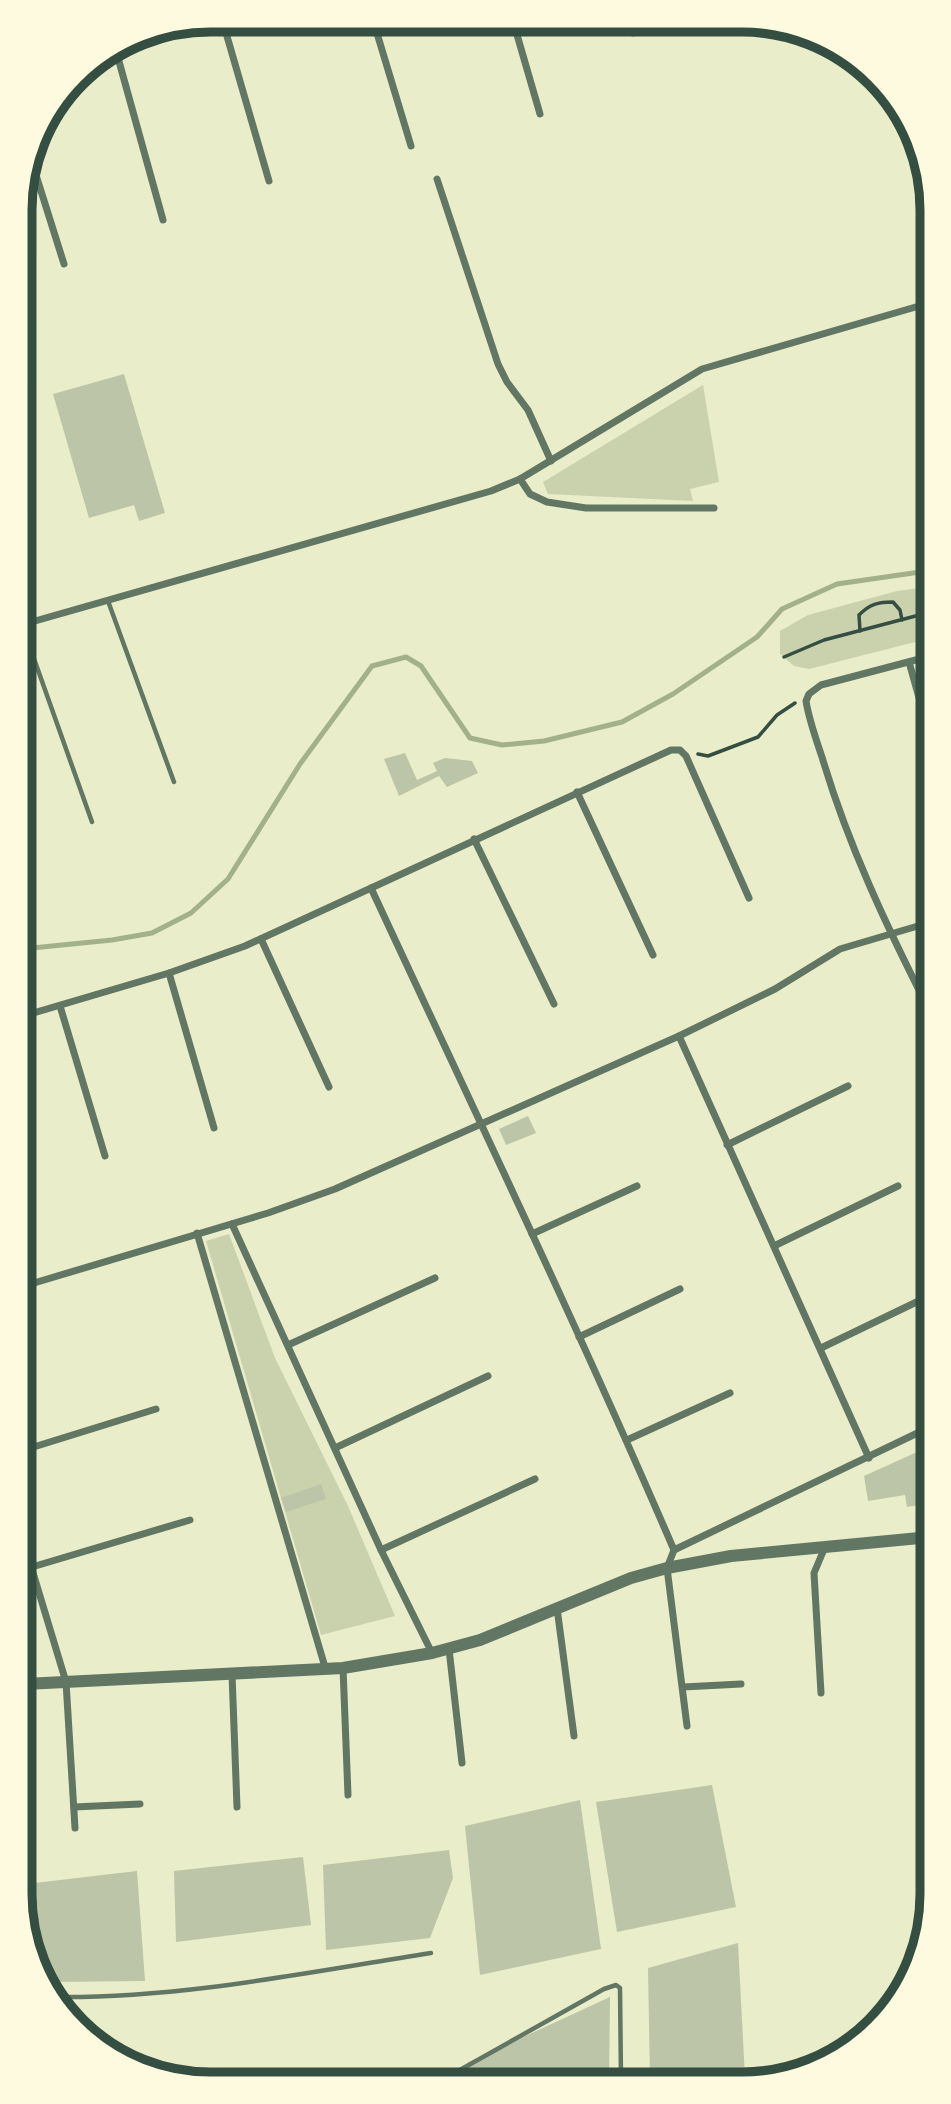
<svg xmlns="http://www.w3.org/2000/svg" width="951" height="2104" font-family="Overpass,sans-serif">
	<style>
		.green { fill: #cad2ad }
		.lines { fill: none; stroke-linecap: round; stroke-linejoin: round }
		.stream { stroke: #a3b18a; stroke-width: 5 }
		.building { fill: #bcc5a7 }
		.path { stroke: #344e41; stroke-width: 3.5 }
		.service { stroke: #617663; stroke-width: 4.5 }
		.minor { stroke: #617663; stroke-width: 7 }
		.tertiary { stroke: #617663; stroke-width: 12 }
		.rim { fill: none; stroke: #344e41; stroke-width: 9 }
	</style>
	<rect width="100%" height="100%" fill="#e9edc9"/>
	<g class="green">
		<path d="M 703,385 L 719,482 L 690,489 L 693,501 L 548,494 L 543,482 Z"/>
		<path d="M 927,587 L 927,639 L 809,669 L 794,666 L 780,654 L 780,631 L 808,615 L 897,591 Z"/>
		<path d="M 229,1234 L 275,1358 L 348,1506 L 395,1616 L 321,1635 L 206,1241 Z"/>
	</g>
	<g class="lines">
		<path class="stream" d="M 22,949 L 112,940 L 152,933 L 191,913 L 228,879 L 300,764 L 372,666 L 406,657 L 421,666 L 470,738 L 502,745 L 544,741 L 622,722 L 673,694 L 757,637 L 782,609 L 837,584 L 927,571"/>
	</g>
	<g class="building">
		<path d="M 124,374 L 165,513 L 139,521 L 134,505 L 89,518 L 53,394 Z"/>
		<path d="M 405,753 L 417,780 L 437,771 L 433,763 L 445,758 L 472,761 L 478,773 L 447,787 L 439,776 L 399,796 L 384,759 Z"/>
		<path d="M 528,1116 L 536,1133 L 506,1145 L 499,1129 Z"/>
		<path d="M 928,1447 L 930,1503 L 907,1507 L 905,1495 L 868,1501 L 864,1476 Z"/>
		<path d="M 321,1484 L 326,1499 L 286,1512 L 281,1498 Z"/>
		<path d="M 712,1785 L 736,1907 L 617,1932 L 596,1802 Z"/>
		<path d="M 580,1800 L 601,1949 L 480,1975 L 465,1826 Z"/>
		<path d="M 449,1850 L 453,1878 L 430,1938 L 326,1950 L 323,1865 Z"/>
		<path d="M 303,1857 L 311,1925 L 176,1942 L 174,1871 Z"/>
		<path d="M 137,1871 L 145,1981 L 49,1982 L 26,1944 L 26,1884 Z"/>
		<path d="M 738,1943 L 745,2078 L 650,2079 L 648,1968 Z"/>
		<path d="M 610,1997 L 609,2079 L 468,2080 L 467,2063 Z"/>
	</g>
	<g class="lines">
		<g class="path">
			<path d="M 860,631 L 859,615 C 870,604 878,602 893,602 L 900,610 L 902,620"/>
			<path d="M 784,657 L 824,640 L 927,613"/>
			<path d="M 698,754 L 708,756 L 758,737 L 777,715 L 795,703"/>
		</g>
		<g class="service">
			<path d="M 108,601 L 174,782"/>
			<path d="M 22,625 L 92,822"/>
			<path d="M 58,1997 C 184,1998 308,1972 431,1953"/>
			<path d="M 442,2080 L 604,1989 L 616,1985 L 620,1988 L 621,2079"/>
		</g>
		<g class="minor">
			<path d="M 222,19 L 269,181"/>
			<path d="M 373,20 L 411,146"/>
			<path d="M 513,21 L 540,114"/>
			<path d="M 629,22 L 633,33"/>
			<path d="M 115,47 L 163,220"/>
			<path d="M 30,156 L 64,264"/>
			<path d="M 437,179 L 498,364 L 507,382 L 528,410 L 551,461"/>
			<path d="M 520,479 L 530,494 L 547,502 L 586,508 L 714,508"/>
			<path d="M 21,625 L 491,491 L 520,479 L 702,369 L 926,304"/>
			<path d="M 927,657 L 821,685 L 809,694 L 806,701 C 809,720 816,739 822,757 C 848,845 887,927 928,1008"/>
			<path d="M 909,662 L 927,726"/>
			<path d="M 577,792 L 653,955"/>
			<path d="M 474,839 L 554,1004"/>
			<path d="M 371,888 C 473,1108 578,1327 674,1550"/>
			<path d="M 261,939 L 329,1087"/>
			<path d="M 169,973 L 214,1128"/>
			<path d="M 60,1006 L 105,1156"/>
			<path d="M 23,1016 L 169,973 L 245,946 L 671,750 L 680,750 L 686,756 L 749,898"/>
			<path d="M 679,1036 L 869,1458"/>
			<path d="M 727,1145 L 848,1086"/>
			<path d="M 232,1224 L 381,1550 L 432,1653"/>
			<path d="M 197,1233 L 325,1667"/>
			<path d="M 532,1234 L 637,1186"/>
			<path d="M 774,1246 L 898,1186"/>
			<path d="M 24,1286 L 268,1213 L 335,1189 L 679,1036 L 775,989 L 840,949 L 928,923"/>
			<path d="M 579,1337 L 680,1289"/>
			<path d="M 288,1345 L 435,1278"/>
			<path d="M 821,1348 L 929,1296"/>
			<path d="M 627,1440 L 730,1393"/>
			<path d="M 335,1448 L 488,1376"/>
			<path d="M 24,1450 L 156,1409"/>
			<path d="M 24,1543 L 66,1682 L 75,1828"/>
			<path d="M 381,1550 L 535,1479"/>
			<path d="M 32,1567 L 190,1520"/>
			<path d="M 557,1608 L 574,1736"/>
			<path d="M 449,1649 L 462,1763"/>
			<path d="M 343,1668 L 348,1795"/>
			<path d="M 232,1674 L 237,1807"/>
			<path d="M 683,1687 L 741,1684"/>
			<path d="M 821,1693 L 814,1573 L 825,1547"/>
			<path d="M 687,1726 L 667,1568 L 674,1550 L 930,1427"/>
			<path d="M 74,1807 L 140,1804"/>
		</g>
		<path class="tertiary" d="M 25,1684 L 343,1668 L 432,1653 L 480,1640 L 631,1578 L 667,1568 L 731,1556 L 930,1537"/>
	</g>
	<path d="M0 0H951V2104H0ZM210 32H742A178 178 0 0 1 920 210V1894A178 178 0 0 1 742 2072H210A178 178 0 0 1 32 1894V210A178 178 0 0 1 210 32Z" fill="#fefae0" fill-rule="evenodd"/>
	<path class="rim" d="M210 32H742A178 178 0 0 1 920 210V1894A178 178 0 0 1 742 2072H210A178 178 0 0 1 32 1894V210A178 178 0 0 1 210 32Z"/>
</svg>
